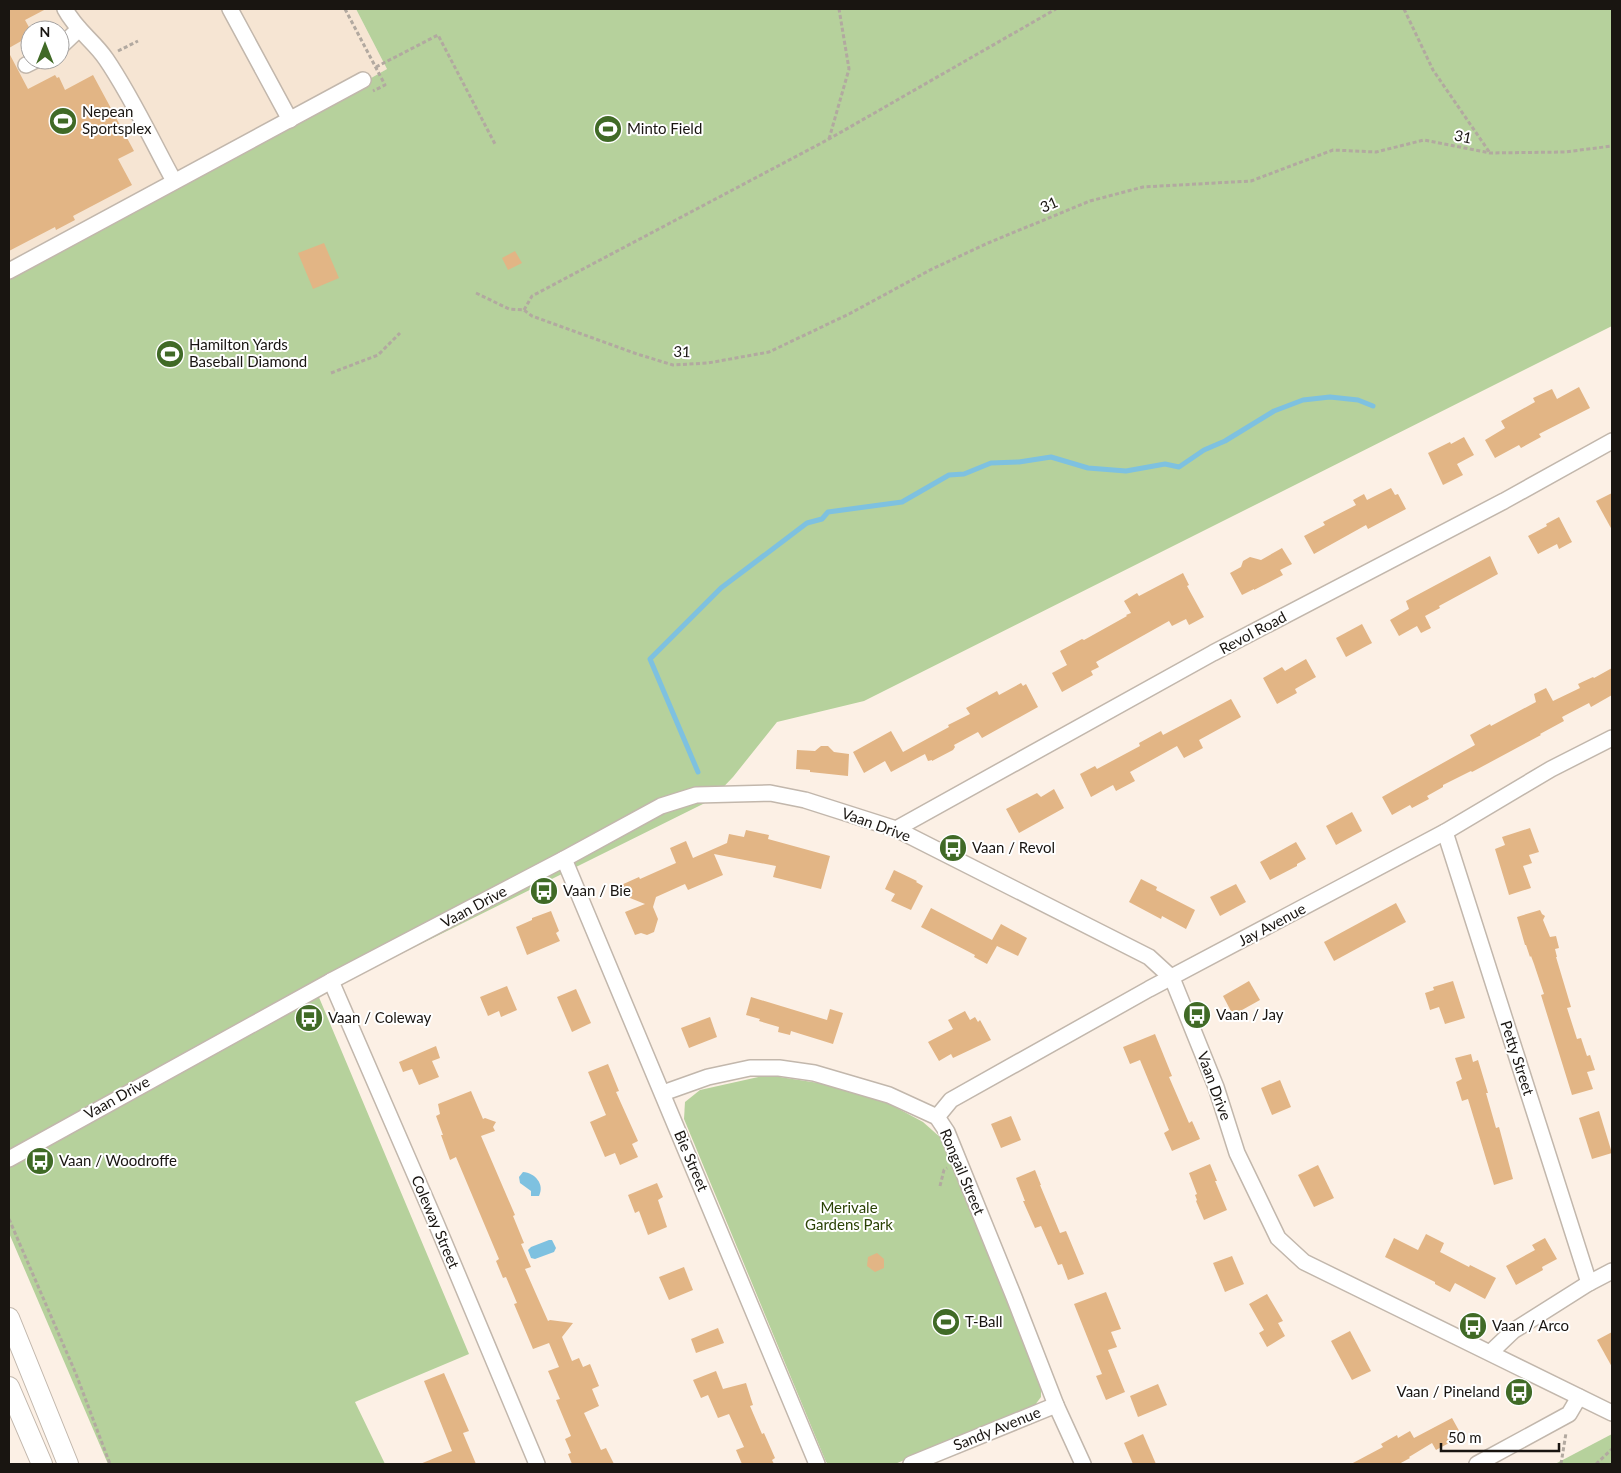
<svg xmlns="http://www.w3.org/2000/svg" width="1621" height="1473" font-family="Lato,sans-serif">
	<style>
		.built { fill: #f6e5d3; fill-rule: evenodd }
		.green { fill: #b6d19c }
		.water { fill: #7ec1e0 }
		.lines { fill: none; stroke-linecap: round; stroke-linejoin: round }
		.stream { stroke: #7ec1e0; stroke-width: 5 }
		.building { fill: #e2b585 }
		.minor-casing { stroke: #c2b7ac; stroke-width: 18 }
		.major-casing { stroke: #c2b7ac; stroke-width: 22 }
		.path { stroke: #b2a9a0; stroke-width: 3; stroke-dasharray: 4 2.5; stroke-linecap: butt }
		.minor { stroke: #fff; stroke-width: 15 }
		.major { stroke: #fff; stroke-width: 20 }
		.labels { text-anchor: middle; stroke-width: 4; stroke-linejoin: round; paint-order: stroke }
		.poi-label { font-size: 15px; fill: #191511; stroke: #fff; text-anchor: start }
		.street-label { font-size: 15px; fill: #191511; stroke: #fff }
		.park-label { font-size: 15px; fill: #2a4205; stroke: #fff }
	</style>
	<rect width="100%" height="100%" fill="#fcf0e5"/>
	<path class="built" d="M 9,9 L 356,9 L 387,69 L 188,182 L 9,280 ZM 30,30 L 60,30 L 60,60 L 30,60 Z"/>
	<g class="green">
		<path d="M 356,9 L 1612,9 L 1612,326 L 864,701 L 777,722 L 733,777 L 711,800 L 318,995 L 469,1354 L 355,1402 L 385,1464 L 108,1464 L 9,1233 L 9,280 L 188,182 L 387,69 Z"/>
		<path d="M 767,1075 L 825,1084 L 886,1102 L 923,1122 L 941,1138 L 1041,1387 L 1041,1397 L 1035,1405 L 895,1464 L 828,1464 L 826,1462 L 684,1119 L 685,1102 L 700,1090 Z"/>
		<path d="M 1612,1434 L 1612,1464 L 1555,1464 Z"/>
	</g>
	<g class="water">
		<path d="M 523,1172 C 535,1173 545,1184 539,1196 L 531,1196 L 531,1191 L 520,1183 L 519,1177 Z"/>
		<path d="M 549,1240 L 552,1240 L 556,1248 L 554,1252 L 535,1259 L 531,1258 L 528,1250 L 531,1247 Z"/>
	</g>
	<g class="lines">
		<path class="stream" d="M 698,772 L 650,659 L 721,588 L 807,523 L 822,519 L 828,512 L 902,502 L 949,475 L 964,474 L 991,463 L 1019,462 L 1051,457 L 1088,468 L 1126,471 L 1165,464 L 1179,467 L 1204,450 L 1225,441 L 1274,411 L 1303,400 L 1330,397 L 1358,400 L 1373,406"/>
	</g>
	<g class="building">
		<path d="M 9,9 L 46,9 L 25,20 L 30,29 L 30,36 L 9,48 Z"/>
		<path d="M 9,53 L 28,89 L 55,75 L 57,78 L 59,77 L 65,90 L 93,75 L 134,151 L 118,159 L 132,185 L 73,216 L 75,220 L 56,230 L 55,227 L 9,251 Z"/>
		<path d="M 324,243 L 339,278 L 313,289 L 298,253 Z"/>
		<path d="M 515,251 L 522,263 L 508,270 L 502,258 Z"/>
		<path d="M 1579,387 L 1590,408 L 1539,434 L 1541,437 L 1521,448 L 1519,445 L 1495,458 L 1485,440 L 1505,428 L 1501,421 L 1535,402 L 1533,398 L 1552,389 L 1557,399 Z"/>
		<path d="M 1464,437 L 1474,455 L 1457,464 L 1463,475 L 1443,485 L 1428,453 L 1450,442 L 1451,444 Z"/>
		<path d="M 1391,488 L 1395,495 L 1398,494 L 1406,509 L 1368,529 L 1366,525 L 1314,554 L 1304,536 L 1325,525 L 1323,522 L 1356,505 L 1353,500 L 1364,494 L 1367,500 Z"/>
		<path d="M 1612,493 L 1612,530 L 1596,501 Z"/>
		<path d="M 1559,517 L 1572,542 L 1559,549 L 1557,544 L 1538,554 L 1528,536 L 1547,526 L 1546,524 Z"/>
		<path d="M 1282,548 L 1292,564 L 1280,570 L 1283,575 L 1254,590 L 1254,589 L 1242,595 L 1230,573 L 1241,567 L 1243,561 L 1250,557 L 1261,560 Z"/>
		<path d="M 1490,556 L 1498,574 L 1439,606 L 1440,608 L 1425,616 L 1431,628 L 1421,633 L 1417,626 L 1399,636 L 1390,620 L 1409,609 L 1406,601 Z"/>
		<path d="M 1183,573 L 1189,585 L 1187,586 L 1204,617 L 1189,625 L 1186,619 L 1172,626 L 1169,621 L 1096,662 L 1099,667 L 1091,671 L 1093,675 L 1062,692 L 1052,673 L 1067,665 L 1060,651 L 1082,639 L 1084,640 L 1127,616 L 1126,615 L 1131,613 L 1124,601 L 1137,593 L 1139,596 Z"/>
		<path d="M 1362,624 L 1372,643 L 1346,657 L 1336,638 Z"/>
		<path d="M 1306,659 L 1316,677 L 1295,689 L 1297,693 L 1277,704 L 1263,678 L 1282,667 L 1285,671 Z"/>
		<path d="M 1612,668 L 1612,695 L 1591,707 L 1589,703 L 1562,717 L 1564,721 L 1540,734 L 1541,735 L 1472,772 L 1471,771 L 1443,785 L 1443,787 L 1427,796 L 1429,799 L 1412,808 L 1410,805 L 1392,815 L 1382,797 L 1475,745 L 1470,735 L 1490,724 L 1491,726 L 1536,702 L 1534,694 L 1546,688 L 1553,701 L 1580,688 L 1578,684 L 1580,683 L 1593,677 L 1594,678 Z"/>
		<path d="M 1021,683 L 1023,686 L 1026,684 L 1038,707 L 982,738 L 978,732 L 954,745 L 955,747 L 953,750 L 932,761 L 932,760 L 928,761 L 925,754 L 891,772 L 885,761 L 864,773 L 853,752 L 891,731 L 903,752 L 949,727 L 948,725 L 970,714 L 966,708 L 997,691 L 999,695 Z"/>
		<path d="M 1231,699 L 1241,717 L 1199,740 L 1203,748 L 1184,758 L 1177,746 L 1130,772 L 1135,781 L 1116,791 L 1113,785 L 1091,797 L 1080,774 L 1095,766 L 1097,769 L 1140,746 L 1139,743 L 1161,731 L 1163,735 Z"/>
		<path d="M 821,746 L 828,746 L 834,752 L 849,754 L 848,776 L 810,772 L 810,770 L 796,769 L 797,750 L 815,751 Z"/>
		<path d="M 1054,789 L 1064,808 L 1019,833 L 1006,809 L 1037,793 L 1041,797 Z"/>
		<path d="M 1352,812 L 1362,831 L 1336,845 L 1326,826 Z"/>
		<path d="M 1530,828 L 1539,852 L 1529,855 L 1532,863 L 1523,866 L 1531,888 L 1509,895 L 1495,849 L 1505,845 L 1502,837 Z"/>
		<path d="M 746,830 L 769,835 L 768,839 L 830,856 L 821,889 L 773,877 L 776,866 L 714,854 L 723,875 L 688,890 L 685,884 L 656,897 L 653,907 L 658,919 L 654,932 L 647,935 L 641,933 L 635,935 L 625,912 L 645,904 L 610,890 L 639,877 L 640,879 L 676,863 L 670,848 L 686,841 L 693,858 L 727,843 L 729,834 L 744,837 Z"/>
		<path d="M 1296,842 L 1306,859 L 1297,864 L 1297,866 L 1270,880 L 1260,862 Z"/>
		<path d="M 894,870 L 917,881 L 916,882 L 923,886 L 911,910 L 891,901 L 895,894 L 885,889 Z"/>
		<path d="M 1141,879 L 1157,887 L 1156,890 L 1195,910 L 1186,929 L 1162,916 L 1161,919 L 1129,902 Z"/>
		<path d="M 1236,884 L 1246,902 L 1220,916 L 1210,897 Z"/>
		<path d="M 1396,903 L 1406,922 L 1334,961 L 1324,942 Z"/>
		<path d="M 931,908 L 992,940 L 1001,924 L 1027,938 L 1018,956 L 997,946 L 987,964 L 974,957 L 975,955 L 921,927 Z"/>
		<path d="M 1540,910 L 1542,914 L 1545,916 L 1543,920 L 1550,937 L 1556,936 L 1559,948 L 1555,949 L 1557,957 L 1556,957 L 1571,1007 L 1567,1008 L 1577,1039 L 1581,1038 L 1587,1056 L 1590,1055 L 1595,1070 L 1587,1072 L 1593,1089 L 1572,1095 L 1541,995 L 1544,994 L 1534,964 L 1531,956 L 1530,957 L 1526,945 L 1525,945 L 1517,917 Z"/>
		<path d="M 551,911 L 559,931 L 556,933 L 560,941 L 527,955 L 516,927 L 532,920 L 532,918 Z"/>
		<path d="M 1249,981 L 1260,1000 L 1233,1015 L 1223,996 Z"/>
		<path d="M 1453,981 L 1465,1018 L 1445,1024 L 1439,1007 L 1430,1010 L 1425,993 L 1434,990 L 1433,987 Z"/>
		<path d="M 507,986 L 517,1010 L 501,1017 L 499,1011 L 488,1016 L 480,997 Z"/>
		<path d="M 576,989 L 591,1023 L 572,1032 L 557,997 Z"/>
		<path d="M 751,997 L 827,1020 L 830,1009 L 843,1013 L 833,1044 L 791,1031 L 790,1035 L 778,1032 L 779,1027 L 759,1021 L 760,1019 L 746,1015 Z"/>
		<path d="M 965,1011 L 970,1020 L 975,1017 L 978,1022 L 980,1020 L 991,1040 L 953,1058 L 951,1054 L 939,1061 L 928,1042 L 953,1029 L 948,1020 Z"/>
		<path d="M 710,1017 L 717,1037 L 689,1048 L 681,1028 Z"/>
		<path d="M 1155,1034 L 1172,1076 L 1169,1077 L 1189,1123 L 1192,1121 L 1200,1139 L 1172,1151 L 1164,1133 L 1169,1130 L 1140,1060 L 1130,1064 L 1123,1047 Z"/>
		<path d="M 436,1046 L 440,1058 L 432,1061 L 439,1077 L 419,1085 L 412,1069 L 403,1072 L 399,1062 Z"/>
		<path d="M 1471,1054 L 1473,1062 L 1478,1060 L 1488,1093 L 1486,1093 L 1496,1128 L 1499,1127 L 1513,1179 L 1494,1185 L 1468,1099 L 1462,1101 L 1456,1082 L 1462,1079 L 1455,1058 Z"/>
		<path d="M 608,1064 L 619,1091 L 616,1092 L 638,1141 L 632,1144 L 638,1157 L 620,1165 L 615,1153 L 605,1157 L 590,1122 L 606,1115 L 588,1072 Z"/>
		<path d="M 1280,1080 L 1291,1107 L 1272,1115 L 1261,1088 Z"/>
		<path d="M 471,1091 L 483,1119 L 485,1118 L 496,1122 L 493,1127 L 495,1131 L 481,1136 L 515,1215 L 513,1216 L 524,1243 L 521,1244 L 531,1267 L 525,1269 L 536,1294 L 548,1321 L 550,1320 L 573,1323 L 562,1337 L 572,1361 L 579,1358 L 583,1367 L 590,1364 L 599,1386 L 592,1389 L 599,1406 L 584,1413 L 601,1450 L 606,1448 L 614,1464 L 572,1464 L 568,1454 L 571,1453 L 565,1439 L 571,1436 L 556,1400 L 560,1399 L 548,1371 L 559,1367 L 549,1343 L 533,1349 L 514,1304 L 517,1303 L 506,1277 L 503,1278 L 496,1261 L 499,1259 L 456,1157 L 450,1160 L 446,1149 L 441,1135 L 443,1135 L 436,1116 L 440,1114 L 438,1104 Z"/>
		<path d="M 1599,1111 L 1612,1153 L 1592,1159 L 1579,1118 Z"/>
		<path d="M 1011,1116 L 1021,1140 L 1001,1148 L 991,1124 Z"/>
		<path d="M 1210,1164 L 1217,1181 L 1215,1181 L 1227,1210 L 1204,1220 L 1196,1201 L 1197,1200 L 1195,1195 L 1197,1194 L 1189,1173 Z"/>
		<path d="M 1318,1165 L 1334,1198 L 1314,1207 L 1298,1175 Z"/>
		<path d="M 1035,1170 L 1041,1185 L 1040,1185 L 1060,1233 L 1066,1231 L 1084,1274 L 1068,1280 L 1062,1264 L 1058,1265 L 1041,1226 L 1035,1228 L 1023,1201 L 1025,1201 L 1016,1178 Z"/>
		<path d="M 657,1183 L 663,1197 L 658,1200 L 667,1227 L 648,1235 L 639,1211 L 635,1213 L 628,1195 Z"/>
		<path d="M 1426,1234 L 1444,1243 L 1440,1252 L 1469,1267 L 1470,1265 L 1496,1278 L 1485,1299 L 1455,1283 L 1450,1292 L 1435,1284 L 1435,1282 L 1385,1257 L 1394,1238 L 1418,1250 Z"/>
		<path d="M 1545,1238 L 1557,1259 L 1542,1267 L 1543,1270 L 1516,1285 L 1506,1266 L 1535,1250 L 1532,1245 Z"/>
		<path d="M 877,1253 L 884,1259 L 884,1268 L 875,1272 L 867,1266 L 868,1257 Z"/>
		<path d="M 1232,1256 L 1244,1284 L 1225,1292 L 1213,1263 Z"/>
		<path d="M 684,1267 L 693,1290 L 669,1300 L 659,1277 Z"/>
		<path d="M 1106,1292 L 1121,1329 L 1111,1332 L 1117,1347 L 1108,1350 L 1125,1392 L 1106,1400 L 1096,1376 L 1102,1374 L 1074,1304 Z"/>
		<path d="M 1267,1294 L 1283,1321 L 1278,1323 L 1285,1336 L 1267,1347 L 1259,1333 L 1264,1330 L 1249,1304 Z"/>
		<path d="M 718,1328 L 724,1343 L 696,1353 L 691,1339 Z"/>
		<path d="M 1350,1331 L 1371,1371 L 1352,1380 L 1331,1341 Z"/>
		<path d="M 1612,1332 L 1612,1367 L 1597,1340 Z"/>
		<path d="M 716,1371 L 723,1389 L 746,1383 L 753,1405 L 750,1406 L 762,1434 L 764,1433 L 775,1458 L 772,1460 L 774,1464 L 742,1464 L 736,1450 L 744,1447 L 729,1414 L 718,1418 L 708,1395 L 701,1398 L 693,1380 Z"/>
		<path d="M 444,1373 L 469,1431 L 463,1433 L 476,1464 L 420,1464 L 452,1451 L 424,1381 Z"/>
		<path d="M 1158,1384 L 1167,1405 L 1138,1417 L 1130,1396 Z"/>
		<path d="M 1452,1418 L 1462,1436 L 1436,1450 L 1432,1443 L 1409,1457 L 1410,1458 L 1399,1464 L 1351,1464 L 1383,1447 L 1381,1444 L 1397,1435 L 1398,1438 L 1410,1431 L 1414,1438 Z"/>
		<path d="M 1143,1434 L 1156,1464 L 1133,1464 L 1124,1443 Z"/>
	</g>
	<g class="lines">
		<defs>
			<g id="minor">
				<path d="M 65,9 C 76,30 94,41 106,59 C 132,97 152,141 174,181"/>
				<path d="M 230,9 L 290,120"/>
				<path d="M 60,47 L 79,29"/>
				<path d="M 26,65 L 36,60"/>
				<path d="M 9,271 L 363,80"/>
				<path d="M 896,829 L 1213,653 L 1504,501 L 1612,441"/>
				<path d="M 1445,832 L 1589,1283"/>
				<path d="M 564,859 L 817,1464"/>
				<path d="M 331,981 L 436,1223 L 537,1464"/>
				<path d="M 663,1093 L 708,1077 L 750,1068 L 779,1068 L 814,1073 L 889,1095 L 937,1117 L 947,1132 L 1014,1297 L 1056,1405 L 1083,1464"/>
				<path d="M 937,1117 L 951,1100 L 1149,989 L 1445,832 L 1551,769 L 1612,738"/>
				<path d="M 9,1159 L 331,981 L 564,859 L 661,806 L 696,795 L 770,793 L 805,800 L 896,829 L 1149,957 L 1172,978 L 1216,1087 L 1237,1153 L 1278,1238 L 1304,1262 L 1612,1413"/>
				<path d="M 1491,1352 L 1513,1331 L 1589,1283 L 1612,1271"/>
				<path d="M 911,1464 L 1056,1405"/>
				<path d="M 1477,1464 L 1569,1414 L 1579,1397"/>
			</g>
			<g id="major">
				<path d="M 9,1318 L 68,1464"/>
				<path d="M 9,1387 L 42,1464"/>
			</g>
		</defs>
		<use href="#minor" class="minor-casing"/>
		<use href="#major" class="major-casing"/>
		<g class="path">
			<path d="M 345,9 L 385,85 L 373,91"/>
			<path d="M 1404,9 L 1433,70 L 1490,153"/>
			<path d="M 118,51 L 138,41"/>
			<path d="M 376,67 L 438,35 L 495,144"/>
			<path d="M 829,139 L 849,69 L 839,9"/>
			<path d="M 476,293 L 509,309 L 524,310 L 532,316 L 637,354 L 673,365 L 708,363 L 769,352 L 849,314 L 932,269 L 988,243 L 1090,201 L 1143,187 L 1251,181 L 1333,150 L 1376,152 L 1424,140 L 1490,153 L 1565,152 L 1612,146"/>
			<path d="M 524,310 L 532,296 L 829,139 L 1056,9"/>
			<path d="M 331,373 L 378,355 L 400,333"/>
			<path d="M 940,1186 L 944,1170 L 947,1168"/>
			<path d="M 9,1219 L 76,1374 L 110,1464"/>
			<path d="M 1561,1464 L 1566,1433"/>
			<path d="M 1596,1464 L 1612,1449"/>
		</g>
		<use href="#minor" class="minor"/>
		<use href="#major" class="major"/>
	</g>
	<defs>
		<symbol id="stadium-disc" viewBox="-11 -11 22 22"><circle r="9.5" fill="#406a26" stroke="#fff"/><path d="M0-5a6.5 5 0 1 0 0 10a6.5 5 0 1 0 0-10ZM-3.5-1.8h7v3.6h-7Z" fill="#fff"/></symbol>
		<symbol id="bus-disc" viewBox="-11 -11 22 22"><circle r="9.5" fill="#406a26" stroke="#fff"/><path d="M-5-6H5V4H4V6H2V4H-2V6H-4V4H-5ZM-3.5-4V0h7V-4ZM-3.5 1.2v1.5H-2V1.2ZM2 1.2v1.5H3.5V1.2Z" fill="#fff"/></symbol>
	</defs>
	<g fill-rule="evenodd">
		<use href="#stadium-disc" x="47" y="105" width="32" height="32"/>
		<use href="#stadium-disc" x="592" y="113" width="32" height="32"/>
		<use href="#stadium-disc" x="154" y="338" width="32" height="32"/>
		<use href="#bus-disc" x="937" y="832" width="32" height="32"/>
		<use href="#bus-disc" x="528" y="875" width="32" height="32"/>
		<use href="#bus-disc" x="1181" y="999" width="32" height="32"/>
		<use href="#bus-disc" x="293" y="1002" width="32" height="32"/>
		<use href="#bus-disc" x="24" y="1145" width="32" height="32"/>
		<use href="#stadium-disc" x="930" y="1306" width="32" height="32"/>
		<use href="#bus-disc" x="1457" y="1310" width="32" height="32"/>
		<use href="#bus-disc" x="1503" y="1376" width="32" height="32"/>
	</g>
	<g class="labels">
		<g class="poi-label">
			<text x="82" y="117">Nepean<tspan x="82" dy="17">Sportsplex</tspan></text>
			<text x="627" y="134">Minto Field</text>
			<text x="189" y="350">Hamilton Yards<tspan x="189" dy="17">Baseball Diamond</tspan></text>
			<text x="972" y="853">Vaan / Revol</text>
			<text x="563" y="896">Vaan / Bie</text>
			<text x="1216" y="1020">Vaan / Jay</text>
			<text x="328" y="1023">Vaan / Coleway</text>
			<text x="59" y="1166">Vaan / Woodroffe</text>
			<text x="965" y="1327">T-Ball</text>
			<text x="1492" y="1331">Vaan / Arco</text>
			<text x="1500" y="1397" text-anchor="end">Vaan / Pineland</text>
		</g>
		<g class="street-label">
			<text transform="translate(1463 137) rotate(11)" y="5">31</text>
			<text transform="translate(1049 205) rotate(-23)" y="5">31</text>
			<text transform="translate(682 352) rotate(2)" y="5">31</text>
			<text transform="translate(1253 633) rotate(-28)" y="5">Revol Road</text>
			<text transform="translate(876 825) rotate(20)" y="5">Vaan Drive</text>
			<text transform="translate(474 907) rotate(-28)" y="5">Vaan Drive</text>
			<text transform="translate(1272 925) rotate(-28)" y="5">Jay Avenue</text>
			<text transform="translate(1517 1058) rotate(72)" y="5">Petty Street</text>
			<text transform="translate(1214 1086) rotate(70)" y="5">Vaan Drive</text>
			<text transform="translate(117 1098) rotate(-29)" y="5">Vaan Drive</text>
			<text transform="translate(691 1161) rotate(67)" y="5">Bie Street</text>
			<text transform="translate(962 1172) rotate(67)" y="5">Rongail Street</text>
			<text transform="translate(435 1222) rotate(67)" y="5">Coleway Street</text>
			<text transform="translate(997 1429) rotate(-22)" y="5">Sandy Avenue</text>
		</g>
		<g class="park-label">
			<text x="849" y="1213">Merivale<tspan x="849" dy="17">Gardens Park</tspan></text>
		</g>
	</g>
	<rect width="1621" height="1473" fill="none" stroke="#191511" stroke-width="20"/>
	<g transform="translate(45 45)"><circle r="24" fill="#ffffff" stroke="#a3a1a0"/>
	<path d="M0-4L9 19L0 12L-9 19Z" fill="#406a26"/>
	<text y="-8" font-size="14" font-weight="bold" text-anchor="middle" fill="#191511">N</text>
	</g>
	<path d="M1441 1443v8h118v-8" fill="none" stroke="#191511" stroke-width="2.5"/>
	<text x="1448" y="1443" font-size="15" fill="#191511" stroke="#ffffff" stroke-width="4" paint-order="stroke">50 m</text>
</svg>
